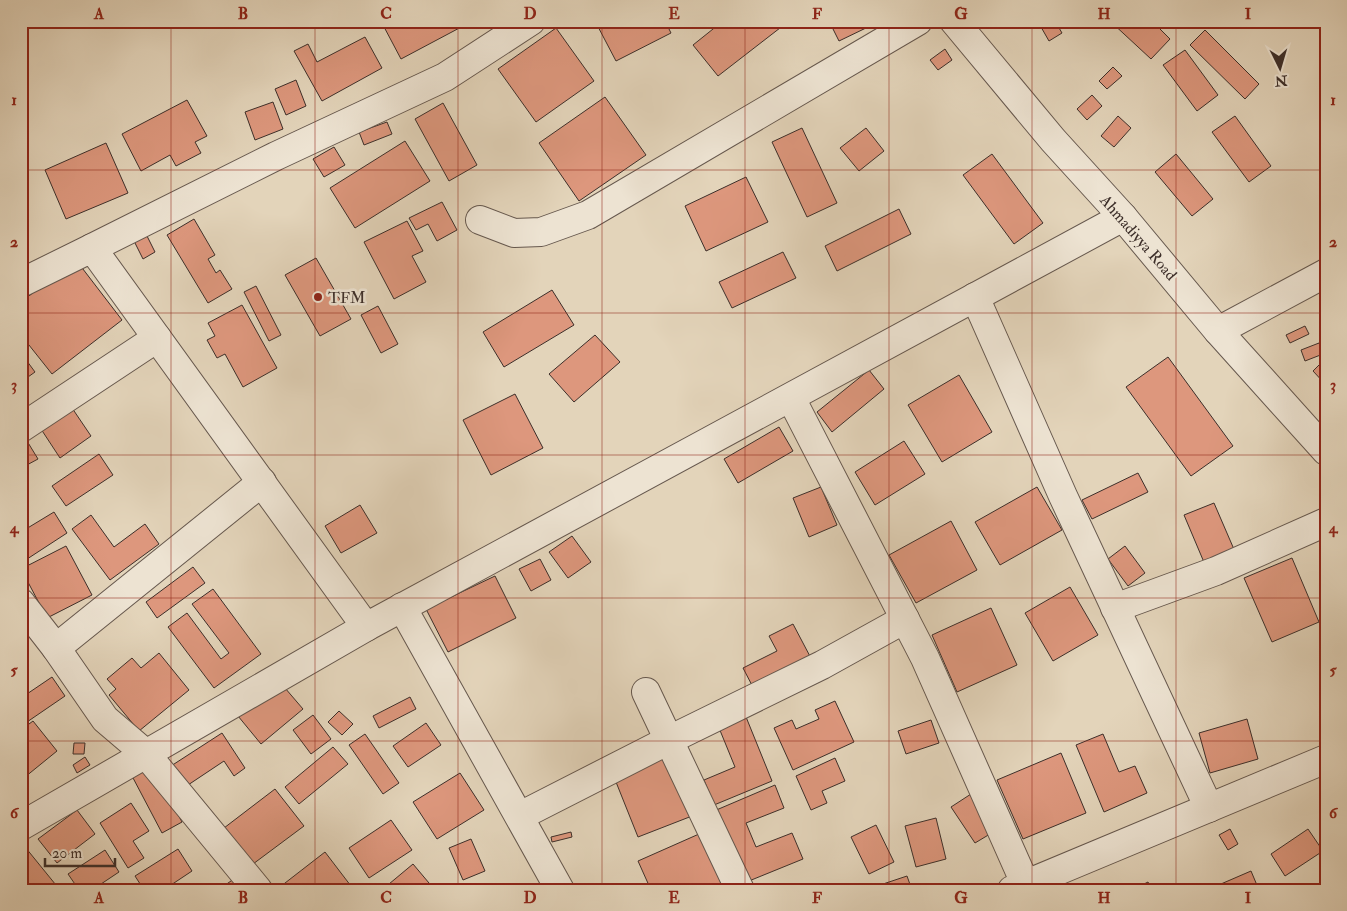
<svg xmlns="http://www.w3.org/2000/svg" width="1347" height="911" font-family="'IM FELL Double Pica',serif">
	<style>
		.building { fill: #dd977d; stroke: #3d2f2a }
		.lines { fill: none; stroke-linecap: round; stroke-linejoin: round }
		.minor-casing { stroke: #66584e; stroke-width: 30 }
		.minor { stroke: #ede3d2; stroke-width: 28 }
		.grid { fill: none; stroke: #8f2418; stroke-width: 1; stroke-opacity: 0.55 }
		.poi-dot { fill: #8f2418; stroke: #ede3d2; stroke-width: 2 }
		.labels { text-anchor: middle; stroke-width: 5; stroke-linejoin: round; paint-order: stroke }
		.street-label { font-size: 16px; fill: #3d2f2a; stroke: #ede3d2 }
		.poi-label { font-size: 16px; fill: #3d2f2a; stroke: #ede3d2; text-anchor: start }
		.neatline { fill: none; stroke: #8f2418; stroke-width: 2 }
		.grid-label { font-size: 16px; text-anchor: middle; font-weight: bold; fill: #8f2418 }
	</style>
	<rect width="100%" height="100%" fill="#e3d4ba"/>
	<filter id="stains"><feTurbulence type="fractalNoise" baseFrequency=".004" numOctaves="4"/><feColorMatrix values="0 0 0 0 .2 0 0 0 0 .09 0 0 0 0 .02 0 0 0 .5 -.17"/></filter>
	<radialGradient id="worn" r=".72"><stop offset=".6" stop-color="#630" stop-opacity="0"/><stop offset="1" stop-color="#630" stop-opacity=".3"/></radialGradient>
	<g class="building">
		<path d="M 390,21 L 463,21 L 465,25 L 401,59 L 383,25 Z"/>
		<path d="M 595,21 L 665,21 L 671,33 L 616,61 Z"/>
		<path d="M 723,21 L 789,21 L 718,76 L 693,45 Z"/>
		<path d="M 829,21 L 865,21 L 868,27 L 839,41 Z"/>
		<path d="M 1051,21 L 1055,21 L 1062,33 L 1049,41 L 1041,27 Z"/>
		<path d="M 1110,21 L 1152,21 L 1170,39 L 1151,59 Z"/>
		<path d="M 556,28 L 594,81 L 536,122 L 498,69 Z"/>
		<path d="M 1205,30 L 1259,84 L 1245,99 L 1190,45 Z"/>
		<path d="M 365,37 L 382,68 L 322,101 L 294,51 L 308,44 L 317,62 Z"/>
		<path d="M 945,49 L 952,60 L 938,70 L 930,60 Z"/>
		<path d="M 1185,50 L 1218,95 L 1197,111 L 1163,65 Z"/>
		<path d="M 1113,67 L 1122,76 L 1107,89 L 1099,81 Z"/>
		<path d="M 296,80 L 306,106 L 286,115 L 275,89 Z"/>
		<path d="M 1092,95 L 1102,106 L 1087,120 L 1077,109 Z"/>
		<path d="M 605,97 L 646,155 L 579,201 L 539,143 Z"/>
		<path d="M 187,100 L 207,136 L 195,142 L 201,153 L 176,166 L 170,155 L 141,171 L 122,134 Z"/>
		<path d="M 273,102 L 283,129 L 255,140 L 245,112 Z"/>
		<path d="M 443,103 L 477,165 L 449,181 L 415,119 Z"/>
		<path d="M 1118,116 L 1131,128 L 1114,147 L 1101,136 Z"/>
		<path d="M 1235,116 L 1271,166 L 1249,182 L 1212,132 Z"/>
		<path d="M 387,122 L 392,134 L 364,145 L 359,132 Z"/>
		<path d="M 802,128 L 837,203 L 807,217 L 772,142 Z"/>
		<path d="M 866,128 L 884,151 L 859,171 L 840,148 Z"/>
		<path d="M 405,141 L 430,181 L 355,228 L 330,188 Z"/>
		<path d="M 106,143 L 128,193 L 66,219 L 45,170 Z"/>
		<path d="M 334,147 L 345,165 L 324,177 L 313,159 Z"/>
		<path d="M 992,154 L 1043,223 L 1014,244 L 963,175 Z"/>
		<path d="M 1176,154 L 1213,199 L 1192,216 L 1155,172 Z"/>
		<path d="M 746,177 L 768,222 L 706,251 L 685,206 Z"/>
		<path d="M 442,202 L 457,230 L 437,241 L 428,224 L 416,230 L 409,218 Z"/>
		<path d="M 899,209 L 911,234 L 837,271 L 825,246 Z"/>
		<path d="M 194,219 L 215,255 L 208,259 L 216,273 L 220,270 L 232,289 L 208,303 L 167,235 Z"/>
		<path d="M 407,221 L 423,251 L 412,256 L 426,282 L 394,299 L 364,242 Z"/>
		<path d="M 146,234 L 155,252 L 143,259 L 134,241 Z"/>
		<path d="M 783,252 L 796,278 L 732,308 L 719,282 Z"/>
		<path d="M 316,258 L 351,319 L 320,336 L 285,275 Z"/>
		<path d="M 76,260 L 122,320 L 52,374 L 21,335 L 21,302 Z"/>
		<path d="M 256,286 L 281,335 L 269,341 L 244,292 Z"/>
		<path d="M 552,290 L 574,325 L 504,367 L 483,332 Z"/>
		<path d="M 242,305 L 277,368 L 243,387 L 225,354 L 217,358 L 207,340 L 215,336 L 208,323 Z"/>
		<path d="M 378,306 L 398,344 L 381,353 L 361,315 Z"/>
		<path d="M 1305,326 L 1309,334 L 1290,343 L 1286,335 Z"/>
		<path d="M 595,335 L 620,362 L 574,402 L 549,374 Z"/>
		<path d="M 1319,343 L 1323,354 L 1305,361 L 1301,350 Z"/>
		<path d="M 21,353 L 35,372 L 21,382 Z"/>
		<path d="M 1168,357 L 1233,446 L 1191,476 L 1126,387 Z"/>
		<path d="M 1325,359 L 1326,360 L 1326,385 L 1313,371 Z"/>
		<path d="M 869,370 L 884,389 L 832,432 L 817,412 Z"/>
		<path d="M 959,375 L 992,432 L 942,462 L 908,405 Z"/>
		<path d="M 515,394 L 543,448 L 491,475 L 463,420 Z"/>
		<path d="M 70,405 L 91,436 L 60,458 L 39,426 Z"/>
		<path d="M 779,427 L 793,451 L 738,483 L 724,459 Z"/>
		<path d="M 27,441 L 38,459 L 25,466 L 21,460 L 21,445 Z"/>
		<path d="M 904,441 L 925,474 L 875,505 L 855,472 Z"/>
		<path d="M 99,454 L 113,475 L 66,506 L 52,486 Z"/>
		<path d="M 1138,473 L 1148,492 L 1092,519 L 1082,500 Z"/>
		<path d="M 821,487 L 837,525 L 809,537 L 793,498 Z"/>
		<path d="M 1037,487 L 1062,530 L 1000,565 L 975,522 Z"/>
		<path d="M 1214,503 L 1236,554 L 1206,567 L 1184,515 Z"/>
		<path d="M 360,505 L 377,533 L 341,553 L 325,526 Z"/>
		<path d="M 54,512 L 67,533 L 21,563 L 21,532 Z"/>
		<path d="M 91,515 L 114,547 L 145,524 L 159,544 L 110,580 L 72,529 Z"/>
		<path d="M 951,521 L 977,570 L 916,603 L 889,555 Z"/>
		<path d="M 572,536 L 591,562 L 568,578 L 549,552 Z"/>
		<path d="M 66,546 L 92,595 L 47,618 L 21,569 Z"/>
		<path d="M 1125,546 L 1145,573 L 1128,586 L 1108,559 Z"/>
		<path d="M 1292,558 L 1319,622 L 1272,642 L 1244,578 Z"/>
		<path d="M 540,559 L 551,580 L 531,591 L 519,569 Z"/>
		<path d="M 193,567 L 205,583 L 157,618 L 146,602 Z"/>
		<path d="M 495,576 L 516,618 L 448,652 L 426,609 Z"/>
		<path d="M 1070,587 L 1098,635 L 1053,661 L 1025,613 Z"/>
		<path d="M 213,589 L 261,654 L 214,688 L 168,627 L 187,613 L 221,659 L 229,653 L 192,604 Z"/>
		<path d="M 991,608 L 1017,665 L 957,692 L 932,635 Z"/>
		<path d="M 793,624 L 813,662 L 755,691 L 743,668 L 777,651 L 769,636 Z"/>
		<path d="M 159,653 L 189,690 L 139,731 L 109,695 L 116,689 L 107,679 L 132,658 L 141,668 Z"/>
		<path d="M 52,677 L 65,696 L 27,722 L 21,713 L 21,698 Z"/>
		<path d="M 279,681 L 303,709 L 261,744 L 238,716 Z"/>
		<path d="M 410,697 L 416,709 L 379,728 L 373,716 Z"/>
		<path d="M 835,701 L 854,742 L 793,770 L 774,728 L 792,720 L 796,729 L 819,719 L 815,710 Z"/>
		<path d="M 339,711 L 353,724 L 342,735 L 328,722 Z"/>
		<path d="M 744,712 L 772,781 L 714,805 L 704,780 L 735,767 L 717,723 Z"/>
		<path d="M 313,715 L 331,739 L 311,754 L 293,730 Z"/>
		<path d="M 1247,719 L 1258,759 L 1210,773 L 1199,733 Z"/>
		<path d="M 931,720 L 939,743 L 906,754 L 898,731 Z"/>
		<path d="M 33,721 L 57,751 L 25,777 L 21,772 L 21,730 Z"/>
		<path d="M 426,723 L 441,745 L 408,767 L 393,746 Z"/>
		<path d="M 222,733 L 245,768 L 234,776 L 224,761 L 185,787 L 171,766 Z"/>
		<path d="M 365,734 L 399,783 L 383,794 L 349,745 Z"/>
		<path d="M 1103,734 L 1119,772 L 1135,766 L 1147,793 L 1104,812 L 1076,745 Z"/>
		<path d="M 74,743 L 85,743 L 84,754 L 73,754 Z"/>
		<path d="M 333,747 L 348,764 L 299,804 L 285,787 Z"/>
		<path d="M 1061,753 L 1086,813 L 1023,839 L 997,780 Z"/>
		<path d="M 668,756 L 692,816 L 638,837 L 614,777 Z"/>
		<path d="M 85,757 L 90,765 L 77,773 L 73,765 Z"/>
		<path d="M 835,758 L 845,781 L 822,791 L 827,803 L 811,810 L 796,776 Z"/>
		<path d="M 152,765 L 182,822 L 162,833 L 132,776 Z"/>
		<path d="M 460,773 L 484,810 L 437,839 L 413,802 Z"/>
		<path d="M 775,785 L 784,808 L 746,823 L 756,847 L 792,833 L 803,859 L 744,883 L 714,811 Z"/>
		<path d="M 275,789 L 304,826 L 253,864 L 224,828 Z"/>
		<path d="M 971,794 L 995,831 L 975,843 L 951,807 Z"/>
		<path d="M 131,803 L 149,831 L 133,841 L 144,858 L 128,868 L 100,823 Z"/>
		<path d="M 77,810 L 95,834 L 57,863 L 38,839 Z"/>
		<path d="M 936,818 L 946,859 L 916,867 L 905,826 Z"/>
		<path d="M 391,820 L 412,850 L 369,878 L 349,848 Z"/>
		<path d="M 876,825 L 894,862 L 869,874 L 851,837 Z"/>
		<path d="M 1230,829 L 1238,844 L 1228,850 L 1219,835 Z"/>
		<path d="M 1308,829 L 1323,851 L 1285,876 L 1271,854 Z"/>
		<path d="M 571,832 L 572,837 L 552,842 L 551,837 Z"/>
		<path d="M 699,834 L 723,886 L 715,890 L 651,890 L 638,861 Z"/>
		<path d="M 471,839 L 485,871 L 463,880 L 449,848 Z"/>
		<path d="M 21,842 L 60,890 L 21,890 Z"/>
		<path d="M 178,849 L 192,871 L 168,887 L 169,890 L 144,890 L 135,876 Z"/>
		<path d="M 105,850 L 119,872 L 92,890 L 79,890 L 68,874 Z"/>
		<path d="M 325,852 L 354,890 L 313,890 L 312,888 L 310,890 L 276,890 Z"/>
		<path d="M 413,864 L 429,883 L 421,890 L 393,890 L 389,884 Z"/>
		<path d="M 1251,871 L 1259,890 L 1207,890 Z"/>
		<path d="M 238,876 L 242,890 L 222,890 L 221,888 Z"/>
		<path d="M 907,876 L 912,890 L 885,890 L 883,884 Z"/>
		<path d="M 1148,882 L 1152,890 L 1132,890 Z"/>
	</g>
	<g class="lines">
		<defs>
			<g id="minor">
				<path d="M 954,21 L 1053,140 L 1123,217 L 1218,331 L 1326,451"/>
				<path d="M 480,220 L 514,233 L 541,232 L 588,215 L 918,21"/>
				<path d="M 92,248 L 276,156 L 445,77 L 531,21"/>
				<path d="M 21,283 L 92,248 L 366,627 L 1123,217"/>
				<path d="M 975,297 L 1063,496 L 1209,808"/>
				<path d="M 1218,331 L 1326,273"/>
				<path d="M 791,398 L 925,658 L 1028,890"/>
				<path d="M 21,428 L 157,338"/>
				<path d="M 21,603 L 56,648 L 105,719 L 146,754 L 258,890"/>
				<path d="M 402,607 L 560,890"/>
				<path d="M 1115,608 L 1216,571 L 1326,522"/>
				<path d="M 56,648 L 262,482"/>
				<path d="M 646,692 L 740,890"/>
				<path d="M 520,816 L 669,740 L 822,665 L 905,619"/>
				<path d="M 21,826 L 366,627"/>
				<path d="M 1012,890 L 1326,759"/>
			</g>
		</defs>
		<use href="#minor" class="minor-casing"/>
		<use href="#minor" class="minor"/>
	</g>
	<path class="grid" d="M 171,21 L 171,890M 315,21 L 315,890M 458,21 L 458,890M 602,21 L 602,890M 745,21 L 745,890M 889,21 L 889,890M 1032,21 L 1032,890M 1176,21 L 1176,890M 21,170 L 1326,170M 21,313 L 1326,313M 21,455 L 1326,455M 21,598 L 1326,598M 21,741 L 1326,741"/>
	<circle class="poi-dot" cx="318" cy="297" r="5"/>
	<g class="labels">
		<g class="street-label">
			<text transform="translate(1139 237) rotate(49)" y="6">Ahmadiyya Road</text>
		</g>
		<g class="poi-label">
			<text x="328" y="303">TFM</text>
		</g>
	</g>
	<rect width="1347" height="911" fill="none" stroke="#e3d4ba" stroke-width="55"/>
	<g transform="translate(1280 68) rotate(175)" stroke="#ede3d2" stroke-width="4" paint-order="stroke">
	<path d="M0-4L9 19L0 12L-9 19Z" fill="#3d2f2a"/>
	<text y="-8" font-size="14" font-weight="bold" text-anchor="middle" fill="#3d2f2a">N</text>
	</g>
	<path d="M45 858v8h70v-8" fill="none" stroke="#3d2f2a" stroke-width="2.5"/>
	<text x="52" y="858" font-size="15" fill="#3d2f2a" stroke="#ede3d2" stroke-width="4" paint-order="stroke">20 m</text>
	<rect x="28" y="28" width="1292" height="856" class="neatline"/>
	<g class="grid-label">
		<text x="99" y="19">A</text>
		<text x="243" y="19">B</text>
		<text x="386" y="19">C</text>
		<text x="530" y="19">D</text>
		<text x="674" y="19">E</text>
		<text x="817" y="19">F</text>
		<text x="961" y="19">G</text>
		<text x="1104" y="19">H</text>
		<text x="1248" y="19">I</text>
		<text x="14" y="105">1</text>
		<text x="1333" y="105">1</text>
		<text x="14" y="247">2</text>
		<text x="1333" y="247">2</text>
		<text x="14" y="390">3</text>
		<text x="1333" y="390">3</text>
		<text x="14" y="533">4</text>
		<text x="1333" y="533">4</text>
		<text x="14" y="675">5</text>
		<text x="1333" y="675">5</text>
		<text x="14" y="818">6</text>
		<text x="1333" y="818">6</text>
		<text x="99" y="903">A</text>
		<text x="243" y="903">B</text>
		<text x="386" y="903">C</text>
		<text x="530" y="903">D</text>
		<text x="674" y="903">E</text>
		<text x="817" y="903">F</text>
		<text x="961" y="903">G</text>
		<text x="1104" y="903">H</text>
		<text x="1248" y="903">I</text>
	</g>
	<rect width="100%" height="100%" filter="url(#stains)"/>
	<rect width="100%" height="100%" fill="url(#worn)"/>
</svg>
